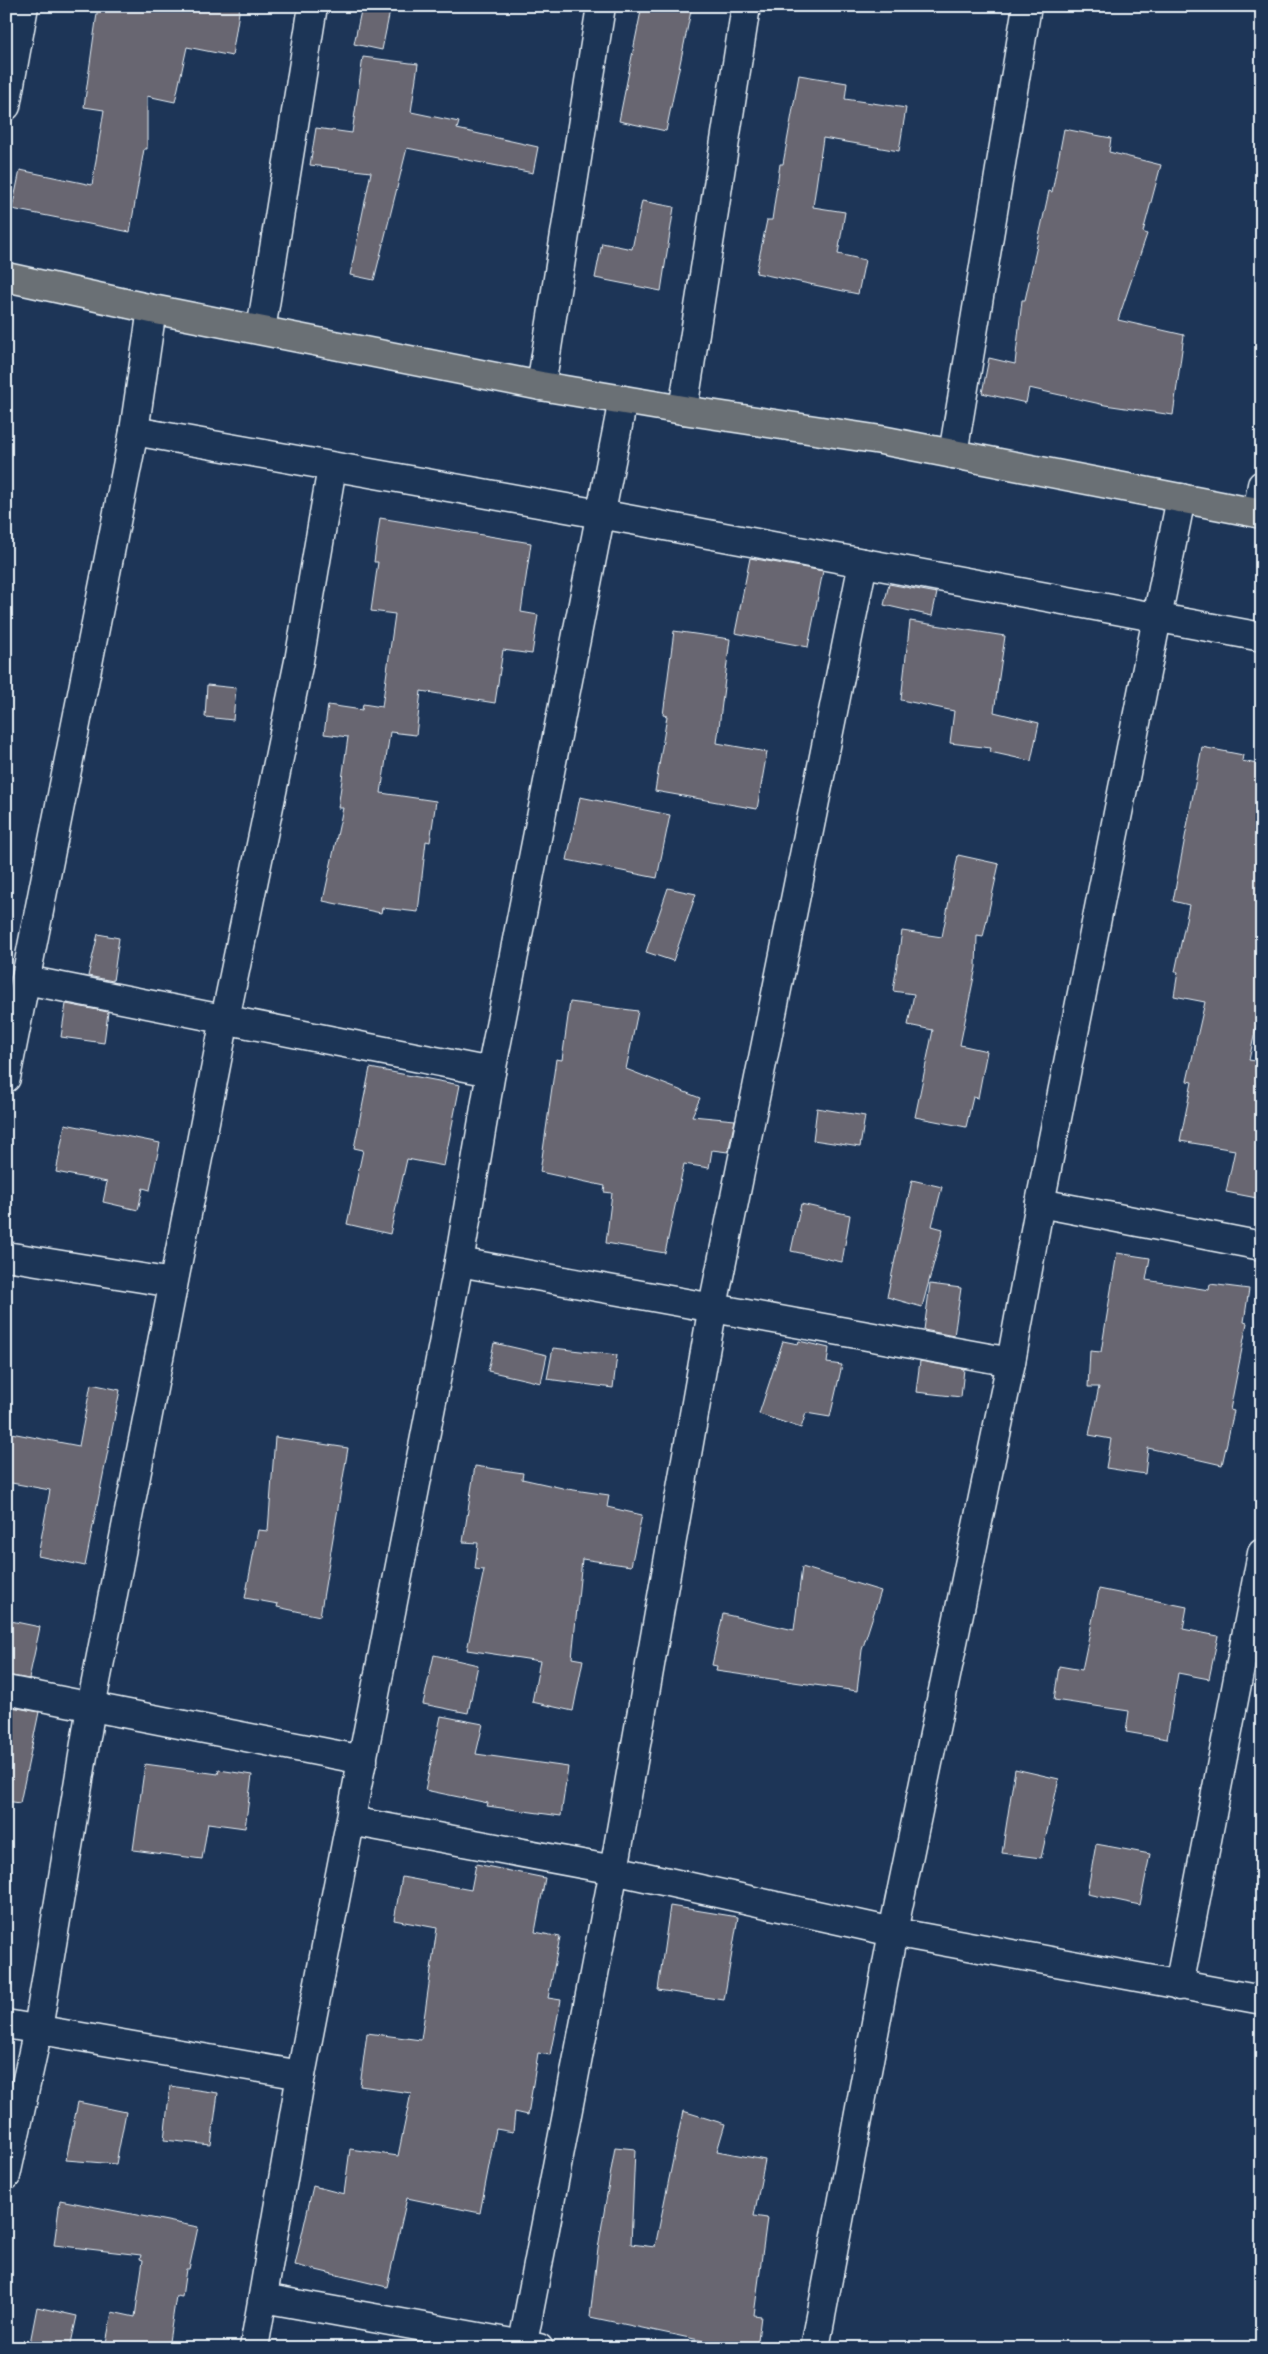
<svg xmlns="http://www.w3.org/2000/svg" width="1268" height="2354" font-family="Mali,sans-serif">
	<style>
		.building { fill: #676671; stroke: #e8f1f8 }
		.lines { fill: none; stroke-linecap: round; stroke-linejoin: round }
		.street-casing { stroke: #e8f1f8; stroke-width: 31 }
		.highway-casing { stroke: #e8f1f8; stroke-width: 31 }
		.street { stroke: #1d3557; stroke-width: 28 }
		.highway { stroke: #6a7074; stroke-width: 28 }
	</style>
	<rect width="100%" height="100%" fill="#1d3557"/>
	<filter id="ink" filterUnits="userSpaceOnUse"><feTurbulence type="fractalNoise" baseFrequency=".02" numOctaves="2"/><feDisplacementMap in="SourceGraphic" scale="10" xChannelSelector="R" yChannelSelector="G"/><feConvolveMatrix kernelMatrix="1 2 1 2 8 2 1 2 1" color-interpolation-filters="sRGB"/></filter>
	<g filter="url(#ink)">
		<g class="building">
			<path d="M 98,6 L 240,6 L 232,56 L 187,47 L 175,102 L 147,96 L 147,149 L 144,149 L 130,232 L 12,209 L 20,170 L 92,185 L 104,110 L 84,107 Z"/>
			<path d="M 362,6 L 391,6 L 382,50 L 354,44 Z"/>
			<path d="M 642,6 L 692,6 L 666,131 L 619,121 Z"/>
			<path d="M 363,57 L 418,64 L 411,112 L 459,122 L 457,129 L 538,147 L 533,173 L 407,148 L 374,280 L 350,275 L 371,172 L 310,165 L 316,128 L 352,133 Z"/>
			<path d="M 799,75 L 847,83 L 845,99 L 906,108 L 899,151 L 823,138 L 813,207 L 845,212 L 838,254 L 865,260 L 858,294 L 756,273 L 767,220 L 772,220 L 780,164 L 783,164 Z"/>
			<path d="M 1064,129 L 1111,138 L 1109,152 L 1161,165 L 1143,232 L 1147,234 L 1118,320 L 1184,335 L 1173,415 L 1105,405 L 1029,388 L 1026,403 L 982,393 L 989,358 L 1015,364 L 1022,300 L 1025,300 L 1049,191 L 1052,192 Z"/>
			<path d="M 642,201 L 674,207 L 661,291 L 595,278 L 602,243 L 632,249 Z"/>
			<path d="M 380,518 L 531,543 L 521,612 L 538,615 L 532,654 L 503,650 L 495,703 L 421,691 L 416,735 L 390,732 L 381,793 L 436,801 L 430,842 L 426,841 L 418,912 L 382,908 L 381,913 L 323,901 L 343,808 L 338,808 L 348,737 L 324,734 L 328,705 L 362,710 L 363,704 L 382,707 L 395,614 L 371,611 L 378,562 L 374,562 Z"/>
			<path d="M 750,558 L 823,571 L 808,647 L 735,633 Z"/>
			<path d="M 889,584 L 937,593 L 932,616 L 884,605 Z"/>
			<path d="M 910,621 L 1005,636 L 994,712 L 1039,723 L 1031,761 L 990,752 L 991,748 L 950,743 L 954,711 L 901,700 Z"/>
			<path d="M 674,631 L 730,639 L 717,743 L 767,752 L 757,809 L 655,791 L 667,716 L 663,715 Z"/>
			<path d="M 207,685 L 236,688 L 233,720 L 205,717 Z"/>
			<path d="M 1202,747 L 1243,755 L 1242,761 L 1262,765 L 1262,999 L 1249,1060 L 1262,1062 L 1262,1199 L 1226,1192 L 1235,1150 L 1180,1141 L 1192,1082 L 1187,1081 L 1205,1002 L 1174,996 L 1178,972 L 1175,972 L 1189,905 L 1173,901 Z"/>
			<path d="M 580,797 L 670,815 L 657,878 L 567,860 Z"/>
			<path d="M 958,855 L 999,864 L 983,937 L 977,936 L 976,967 L 960,1045 L 987,1051 L 978,1098 L 973,1097 L 966,1127 L 915,1117 L 933,1030 L 908,1025 L 914,994 L 893,991 L 902,931 L 942,937 Z"/>
			<path d="M 668,888 L 696,894 L 673,961 L 646,952 Z"/>
			<path d="M 98,934 L 119,938 L 113,981 L 88,976 Z"/>
			<path d="M 570,1002 L 638,1011 L 626,1069 L 700,1098 L 692,1116 L 735,1120 L 728,1152 L 712,1150 L 709,1168 L 684,1164 L 665,1253 L 606,1243 L 612,1193 L 604,1192 L 605,1186 L 540,1172 L 556,1059 L 562,1060 Z"/>
			<path d="M 66,1004 L 108,1012 L 104,1043 L 61,1037 Z"/>
			<path d="M 370,1068 L 460,1085 L 444,1166 L 407,1159 L 390,1234 L 347,1224 L 363,1150 L 354,1148 Z"/>
			<path d="M 817,1108 L 865,1116 L 860,1147 L 813,1140 Z"/>
			<path d="M 65,1124 L 160,1143 L 150,1190 L 143,1188 L 138,1210 L 103,1202 L 107,1182 L 56,1172 Z"/>
			<path d="M 912,1180 L 942,1187 L 932,1226 L 943,1229 L 922,1307 L 887,1297 Z"/>
			<path d="M 801,1204 L 850,1215 L 842,1262 L 791,1251 Z"/>
			<path d="M 1117,1253 L 1150,1258 L 1146,1280 L 1209,1290 L 1210,1284 L 1249,1289 L 1244,1322 L 1247,1323 L 1230,1410 L 1234,1411 L 1222,1465 L 1148,1448 L 1145,1474 L 1106,1468 L 1111,1439 L 1089,1435 L 1099,1387 L 1088,1387 L 1090,1351 L 1101,1352 Z"/>
			<path d="M 930,1284 L 961,1288 L 954,1336 L 924,1330 Z"/>
			<path d="M 783,1341 L 798,1344 L 799,1341 L 829,1348 L 827,1363 L 842,1365 L 830,1417 L 806,1413 L 801,1428 L 759,1414 Z"/>
			<path d="M 494,1343 L 547,1355 L 541,1383 L 488,1371 Z"/>
			<path d="M 553,1348 L 617,1355 L 613,1388 L 547,1379 Z"/>
			<path d="M 920,1361 L 964,1369 L 961,1397 L 916,1392 Z"/>
			<path d="M 91,1384 L 120,1390 L 85,1566 L 38,1556 L 50,1490 L 6,1482 L 6,1432 L 79,1446 Z"/>
			<path d="M 275,1437 L 348,1448 L 320,1616 L 277,1607 L 278,1604 L 245,1598 L 258,1530 L 268,1531 Z"/>
			<path d="M 475,1466 L 523,1473 L 522,1479 L 567,1489 L 609,1495 L 607,1507 L 642,1515 L 631,1566 L 582,1559 L 572,1658 L 583,1660 L 573,1711 L 532,1702 L 540,1661 L 467,1650 L 484,1570 L 475,1569 L 478,1543 L 463,1542 Z"/>
			<path d="M 802,1567 L 881,1591 L 862,1650 L 857,1691 L 716,1671 L 717,1666 L 712,1665 L 723,1614 L 794,1630 Z"/>
			<path d="M 1099,1589 L 1187,1607 L 1183,1629 L 1218,1636 L 1209,1679 L 1178,1673 L 1167,1739 L 1126,1732 L 1129,1711 L 1054,1700 L 1059,1666 L 1082,1670 Z"/>
			<path d="M 6,1620 L 40,1627 L 29,1679 L 6,1675 Z"/>
			<path d="M 434,1655 L 478,1665 L 468,1713 L 423,1704 Z"/>
			<path d="M 6,1706 L 39,1712 L 20,1803 L 6,1801 Z"/>
			<path d="M 441,1716 L 483,1724 L 476,1754 L 568,1767 L 561,1816 L 487,1806 L 488,1803 L 425,1790 Z"/>
			<path d="M 145,1764 L 218,1774 L 219,1770 L 252,1775 L 245,1828 L 208,1823 L 202,1859 L 133,1850 Z"/>
			<path d="M 1015,1769 L 1059,1779 L 1041,1858 L 1002,1853 Z"/>
			<path d="M 1096,1844 L 1150,1854 L 1140,1905 L 1087,1894 Z"/>
			<path d="M 476,1864 L 545,1878 L 535,1932 L 560,1937 L 548,1998 L 561,2000 L 550,2055 L 538,2053 L 528,2115 L 515,2112 L 513,2132 L 496,2129 L 480,2213 L 407,2198 L 387,2287 L 295,2265 L 313,2186 L 344,2194 L 350,2149 L 398,2156 L 411,2093 L 360,2086 L 367,2033 L 421,2040 L 437,1928 L 394,1920 L 402,1877 L 471,1890 Z"/>
			<path d="M 670,1906 L 738,1917 L 724,2000 L 658,1990 Z"/>
			<path d="M 170,2086 L 218,2093 L 211,2145 L 164,2140 Z"/>
			<path d="M 78,2102 L 126,2112 L 116,2164 L 66,2160 Z"/>
			<path d="M 683,2111 L 725,2124 L 717,2151 L 765,2160 L 754,2216 L 767,2218 L 754,2315 L 761,2316 L 757,2348 L 723,2345 L 590,2317 L 598,2248 L 615,2147 L 635,2149 L 631,2244 L 655,2247 Z"/>
			<path d="M 60,2200 L 198,2227 L 189,2269 L 186,2269 L 182,2297 L 176,2296 L 168,2348 L 105,2348 L 112,2312 L 135,2317 L 143,2260 L 140,2259 L 141,2255 L 54,2245 Z"/>
			<path d="M 37,2307 L 77,2316 L 70,2348 L 29,2348 Z"/>
		</g>
		<g class="lines">
			<defs>
				<g id="street">
					<path d="M 6,106 L 24,6"/>
					<path d="M 261,330 L 313,6"/>
					<path d="M 541,386 L 601,6"/>
					<path d="M 683,410 L 746,6"/>
					<path d="M 134,431 L 600,514 L 1262,637"/>
					<path d="M 953,454 L 1027,6"/>
					<path d="M 1257,513 L 1262,485"/>
					<path d="M 26,980 L 491,1072"/>
					<path d="M 6,1078 L 134,431 L 152,309"/>
					<path d="M 1040,1203 L 1262,1246"/>
					<path d="M 6,1256 L 173,1283"/>
					<path d="M 459,1262 L 1011,1362"/>
					<path d="M 6,1690 L 363,1760"/>
					<path d="M 351,1821 L 614,1870 L 893,1932 L 1262,2000"/>
					<path d="M 1179,1986 L 1262,1553"/>
					<path d="M 6,2024 L 301,2075"/>
					<path d="M 6,2176 L 38,2029 L 91,1707 L 225,1019 L 299,661 L 332,467"/>
					<path d="M 263,2298 L 539,2348"/>
					<path d="M 254,2348 L 301,2075 L 459,1262 L 491,1072 L 623,400"/>
					<path d="M 522,2348 L 614,1870 L 713,1306 L 863,563"/>
					<path d="M 815,2348 L 893,1932 L 1011,1362 L 1040,1203 L 1181,498"/>
				</g>
				<path id="highway" d="M 6,277 L 152,309 L 541,386 L 683,410 L 881,440 L 1262,514"/>
			</defs>
			<use href="#street" class="street-casing"/>
			<use href="#highway" class="highway-casing"/>
			<use href="#street" class="street"/>
			<use href="#highway" class="highway"/>
		</g>
	</g>
	<rect width="1268" height="2354" fill="none" stroke="#1d3557" stroke-width="25"/>
	<rect x="12" y="12" width="1243" height="2329" fill="none" stroke="#e8f1f8" stroke-width="2" filter="url(#ink)"/>
</svg>
